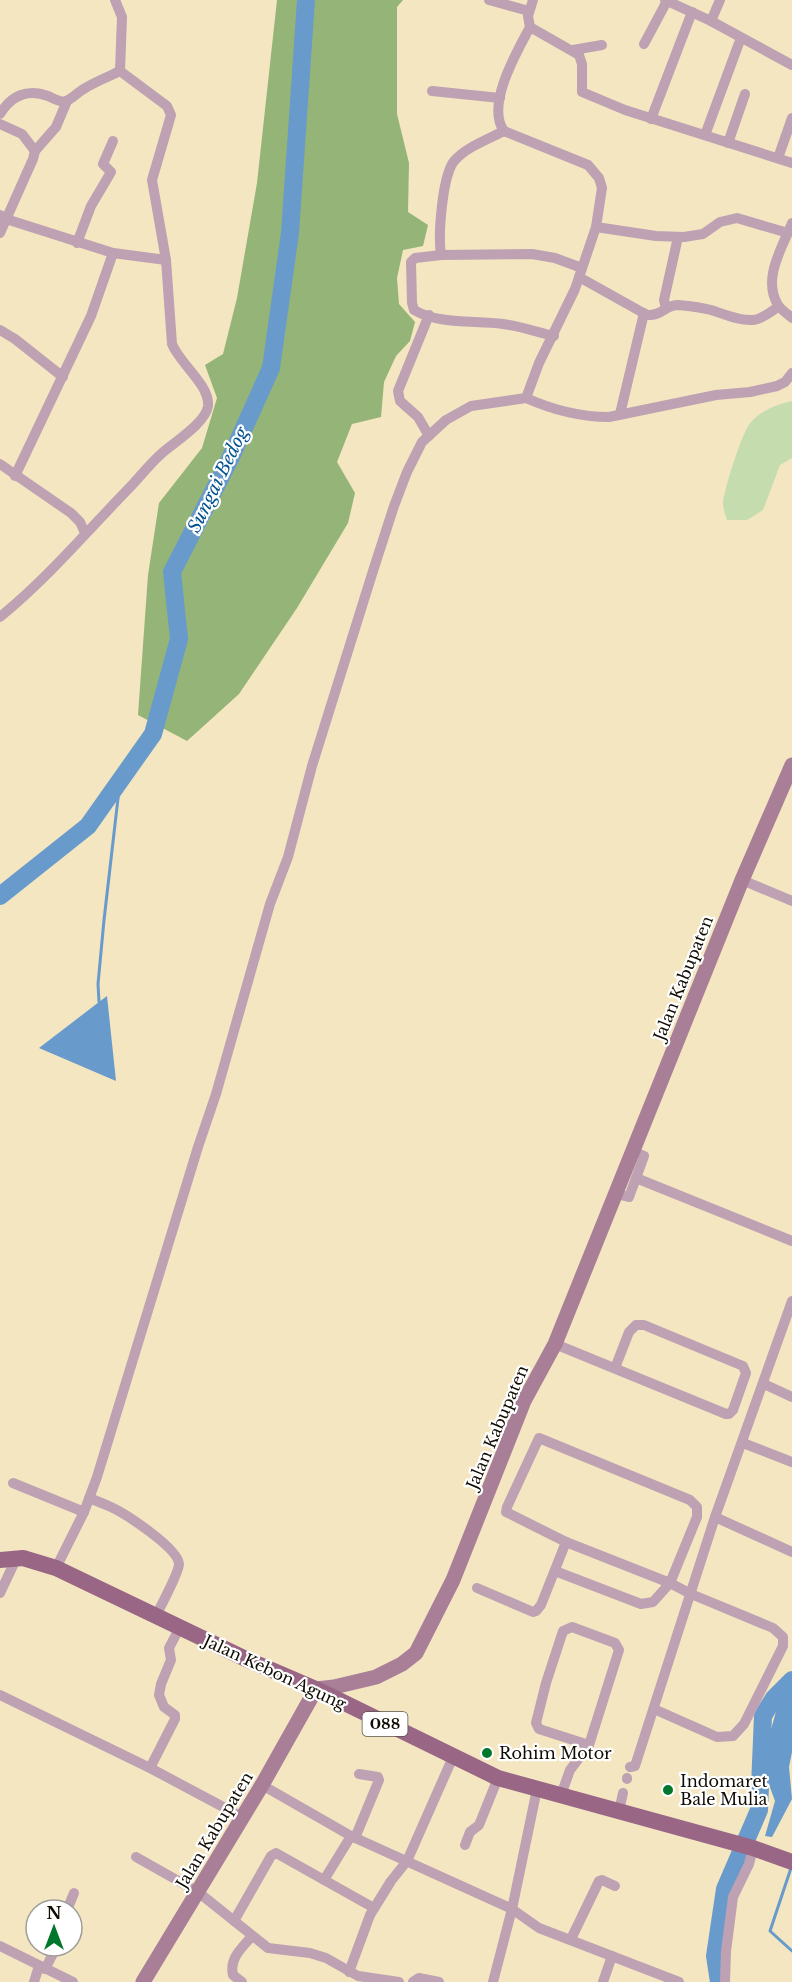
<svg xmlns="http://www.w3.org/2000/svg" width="792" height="1982" font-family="'Libre Baskerville',serif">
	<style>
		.green { fill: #c5dcaf }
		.forest { fill: #95b477 }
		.water { fill: #699acc }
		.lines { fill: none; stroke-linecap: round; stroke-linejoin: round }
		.stream { stroke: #699acc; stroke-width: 3 }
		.river { stroke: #699acc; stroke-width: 18 }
		.minor { stroke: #bea1b2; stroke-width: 10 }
		.secondary { stroke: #a97f98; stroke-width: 15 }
		.primary { stroke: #996686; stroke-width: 16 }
		.poi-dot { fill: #00772c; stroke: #fff; stroke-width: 2 }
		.labels { text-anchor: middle; stroke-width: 4.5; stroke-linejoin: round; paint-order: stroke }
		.shield { fill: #fff; stroke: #58554e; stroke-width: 1.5 }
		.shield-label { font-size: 15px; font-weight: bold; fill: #110c02 }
		.street-label { font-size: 16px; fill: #110c02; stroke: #fff }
		.poi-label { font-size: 16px; fill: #110c02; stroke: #fff; text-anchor: start }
		.water-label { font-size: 18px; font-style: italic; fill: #045491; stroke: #fff }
	</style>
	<rect width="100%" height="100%" fill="#f3e6c1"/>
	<path class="green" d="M 792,401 L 792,458 L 780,465 L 763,510 L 747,520 L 727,520 C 725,514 723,508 723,502 C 725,487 742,432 751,422 C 761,411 777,404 792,401 Z"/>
	<path class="forest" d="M 277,0 L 403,0 L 397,7 L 397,114 L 409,163 L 408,212 L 428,225 L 423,246 L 403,250 L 397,278 L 399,304 L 415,322 L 410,341 L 396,356 L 384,382 L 381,417 L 352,424 L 337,462 L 355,493 L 348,523 L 297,608 L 239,694 L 187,741 L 138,715 L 148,575 L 159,503 L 202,448 L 217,398 L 205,365 L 223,354 L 237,298 L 257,183 Z"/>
	<g class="water">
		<path d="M 107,996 L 116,1081 L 39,1048 L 99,1002 Z"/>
		<path d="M 792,1686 L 792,1752 L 789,1767 L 792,1799 L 772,1837 L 765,1836 L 775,1801 L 767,1779 L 770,1733 L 779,1701 Z"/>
	</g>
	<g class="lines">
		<g class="stream">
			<path d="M 99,1002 L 98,984 L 104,920 L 120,781"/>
			<path d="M 791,1868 L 770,1931 L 792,1951"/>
		</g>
		<g class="river">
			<path d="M 0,896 L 88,826 L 153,734 L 179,639 L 172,572 L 230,459 L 271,368 L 290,233 L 306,0"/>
			<path d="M 719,1982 L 715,1956 L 725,1889 L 759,1810 L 763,1716 L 774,1698 L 792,1680"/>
		</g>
		<g class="minor">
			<path d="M 489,0 L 529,11"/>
			<path d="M 533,0 L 528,16 L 530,27 L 579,55 L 582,64 L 582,92 L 625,110 L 792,163"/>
			<path d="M 665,0 L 711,21 L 792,65"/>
			<path d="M 711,21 L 720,0"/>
			<path d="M 644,44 L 667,1"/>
			<path d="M 573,50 L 602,45"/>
			<path d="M 432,91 L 500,98"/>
			<path d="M 0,114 C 11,96 27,88 48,96 C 53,98 61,103 66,101 C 72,99 77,93 82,90 C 94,82 108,77 120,71"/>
			<path d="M 651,119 L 692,12"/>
			<path d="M 0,124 L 22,134 L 35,151"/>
			<path d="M 504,131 C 488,139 467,147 455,160 C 442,174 438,236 441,255 L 532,254 L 555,258 L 582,268"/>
			<path d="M 705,135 L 739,43"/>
			<path d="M 728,143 L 745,94"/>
			<path d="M 778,158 L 792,118"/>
			<path d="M 0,215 L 6,219 L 113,253 L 166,260"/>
			<path d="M 792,223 C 782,248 762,279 778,305 C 781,310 788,314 792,318"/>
			<path d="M 596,227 L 656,236 L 684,237 L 703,234 L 720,222 L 737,218 L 788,233"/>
			<path d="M 0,233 L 33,159 L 35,151 L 56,127 L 67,101"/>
			<path d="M 77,243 L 91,206 L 111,172 L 103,164 L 113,141"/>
			<path d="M 441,255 L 415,258 L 411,262 L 412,303 L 414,310 C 440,325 474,320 503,324 C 520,326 536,332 554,336"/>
			<path d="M 579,277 L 647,315 C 662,316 665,305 678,305 C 689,306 700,307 711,310 C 724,314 739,321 753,320 C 763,319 770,312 778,307"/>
			<path d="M 666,308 L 664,300 L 678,237"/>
			<path d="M 0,330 L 15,339 L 63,377"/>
			<path d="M 526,398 C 553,410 579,417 609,417 L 716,395 L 750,392 L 777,386 L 785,382 L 792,373"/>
			<path d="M 620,414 L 644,313"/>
			<path d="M 429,436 L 418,417 L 400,401 L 398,391 L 429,315"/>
			<path d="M 0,464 L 71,513 L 80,522 L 85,533"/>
			<path d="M 15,476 L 91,316 L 113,253"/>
			<path d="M 0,617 C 49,577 89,529 133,484 C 142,474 151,463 161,454 C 173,443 206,423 208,406 C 210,385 180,364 172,344 L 166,260 L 152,180 L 171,115 L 167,106 L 120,71 L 122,17 L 115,0"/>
			<path d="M 742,880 L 792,901"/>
			<path d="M 633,1151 L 644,1156 L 636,1178"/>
			<path d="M 616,1194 L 629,1197 L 636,1178 L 792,1241"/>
			<path d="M 555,1344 L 726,1414 L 729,1414 L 733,1410 L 746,1373 L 743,1366 L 644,1325 L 636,1325 L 629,1332 L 615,1368"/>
			<path d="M 764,1384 L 792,1397"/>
			<path d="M 539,1438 L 690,1500 L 697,1507 L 697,1517 L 670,1583 L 566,1542 L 506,1512 L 507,1507 Z"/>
			<path d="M 743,1443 L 792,1462"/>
			<path d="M 13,1483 L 84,1512"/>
			<path d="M 89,1498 C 97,1501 104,1504 111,1507 C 126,1514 178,1548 179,1564 C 179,1573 161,1605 156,1616"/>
			<path d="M 715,1517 L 792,1552"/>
			<path d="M 56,1568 L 84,1512 L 97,1477 L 198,1147 L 216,1094 L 270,904 L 288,857 L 312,766 L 373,571 L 394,506 L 407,472 L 422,442 L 446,420 L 471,406 L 526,398 L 539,363 L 575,289 L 596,227 L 602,188 L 599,178 L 588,165 L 504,131 C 485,105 518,50 530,27"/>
			<path d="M 555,1571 L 641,1604 L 653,1602 L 670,1583 L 691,1594 L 773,1628 L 783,1637 L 783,1646 L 744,1724 L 733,1736 L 717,1737 L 654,1709"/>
			<path d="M 477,1588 L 533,1612 L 536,1611 L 541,1605 L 566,1542"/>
			<path d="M 0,1593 L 17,1557"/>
			<path d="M 0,1695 L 150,1768 L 242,1817"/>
			<path d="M 630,1767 L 635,1766 L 715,1517 L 792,1301"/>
			<path d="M 150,1768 L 175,1719 L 175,1715 L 164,1707 L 159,1695 L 161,1684 L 171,1660 L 169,1648 L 180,1627"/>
			<path d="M 627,1779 L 627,1778"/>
			<path d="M 262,1785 L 351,1836 L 512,1909 L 539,1928 L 679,1982"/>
			<path d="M 561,1795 L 570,1770 L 589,1745 L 619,1650 L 615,1643 L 572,1627 L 563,1631 L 546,1683 L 536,1723 L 539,1729 L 589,1745"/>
			<path d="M 619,1811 L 623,1793"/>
			<path d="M 355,1838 L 379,1780 L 378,1777 L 359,1774"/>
			<path d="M 465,1845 L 470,1832 L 479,1825 L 498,1778"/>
			<path d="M 136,1857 L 198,1892 L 268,1948 L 310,1953 L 326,1958 L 358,1976 L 399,1982"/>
			<path d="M 324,1880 L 351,1836"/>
			<path d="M 67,1910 L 74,1893"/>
			<path d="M 234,1921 L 271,1856 L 276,1853 L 374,1908"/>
			<path d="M 571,1939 L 599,1881 L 602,1880 L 615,1886"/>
			<path d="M 0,1946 L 73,1982"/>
			<path d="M 45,1969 L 57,1946"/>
			<path d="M 349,1972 L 370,1915 L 391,1881 L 407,1861 L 453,1757"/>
			<path d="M 34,1982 L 39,1966"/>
			<path d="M 242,1982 L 233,1975 C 229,1958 242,1948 252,1936"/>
			<path d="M 413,1982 L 419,1978 L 439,1982"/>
			<path d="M 493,1982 L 512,1909 L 537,1789"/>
			<path d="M 603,1982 L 612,1956"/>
			<path d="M 725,1982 L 726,1951 L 733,1897 L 749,1864 L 753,1848"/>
		</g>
		<path class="secondary" d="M 143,1982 L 262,1785 L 316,1689 L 334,1687 L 376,1677 L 402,1664 L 416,1653 L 453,1580 L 524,1401 L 555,1344 L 742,880 L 792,765"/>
		<path class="primary" d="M 0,1560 L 23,1558 L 56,1568 L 248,1660 L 316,1689 L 498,1778 L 753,1848 L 792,1862"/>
	</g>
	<g class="poi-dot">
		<circle cx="487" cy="1753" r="6"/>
		<circle cx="668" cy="1790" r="6"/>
	</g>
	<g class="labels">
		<rect class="shield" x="362.5" y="1712" width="45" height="24" rx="4.5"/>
		<g class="shield-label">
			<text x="385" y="1729">088</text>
		</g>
		<g class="street-label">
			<text transform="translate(683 978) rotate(-68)" y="6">Jalan Kabupaten</text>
			<text transform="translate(497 1427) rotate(-67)" y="6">Jalan Kabupaten</text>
			<text transform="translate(275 1672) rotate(25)" y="6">Jalan Kebon Agung</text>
			<text transform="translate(214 1830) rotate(-59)" y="6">Jalan Kabupaten</text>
		</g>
		<g class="poi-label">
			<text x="499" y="1759">Rohim Motor</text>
			<text x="680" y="1787">Indomaret<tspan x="680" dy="18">Bale Mulia</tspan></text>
		</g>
		<g class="water-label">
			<text transform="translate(218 480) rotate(-64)" y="6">Sungai Bedog</text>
		</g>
	</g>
	<g transform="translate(54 1928)"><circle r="28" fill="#ffffff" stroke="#a09e9a" stroke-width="1.5"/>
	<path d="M0-4.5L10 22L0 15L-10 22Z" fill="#00772c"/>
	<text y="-9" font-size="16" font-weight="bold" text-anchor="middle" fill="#110c02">N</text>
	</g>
</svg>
